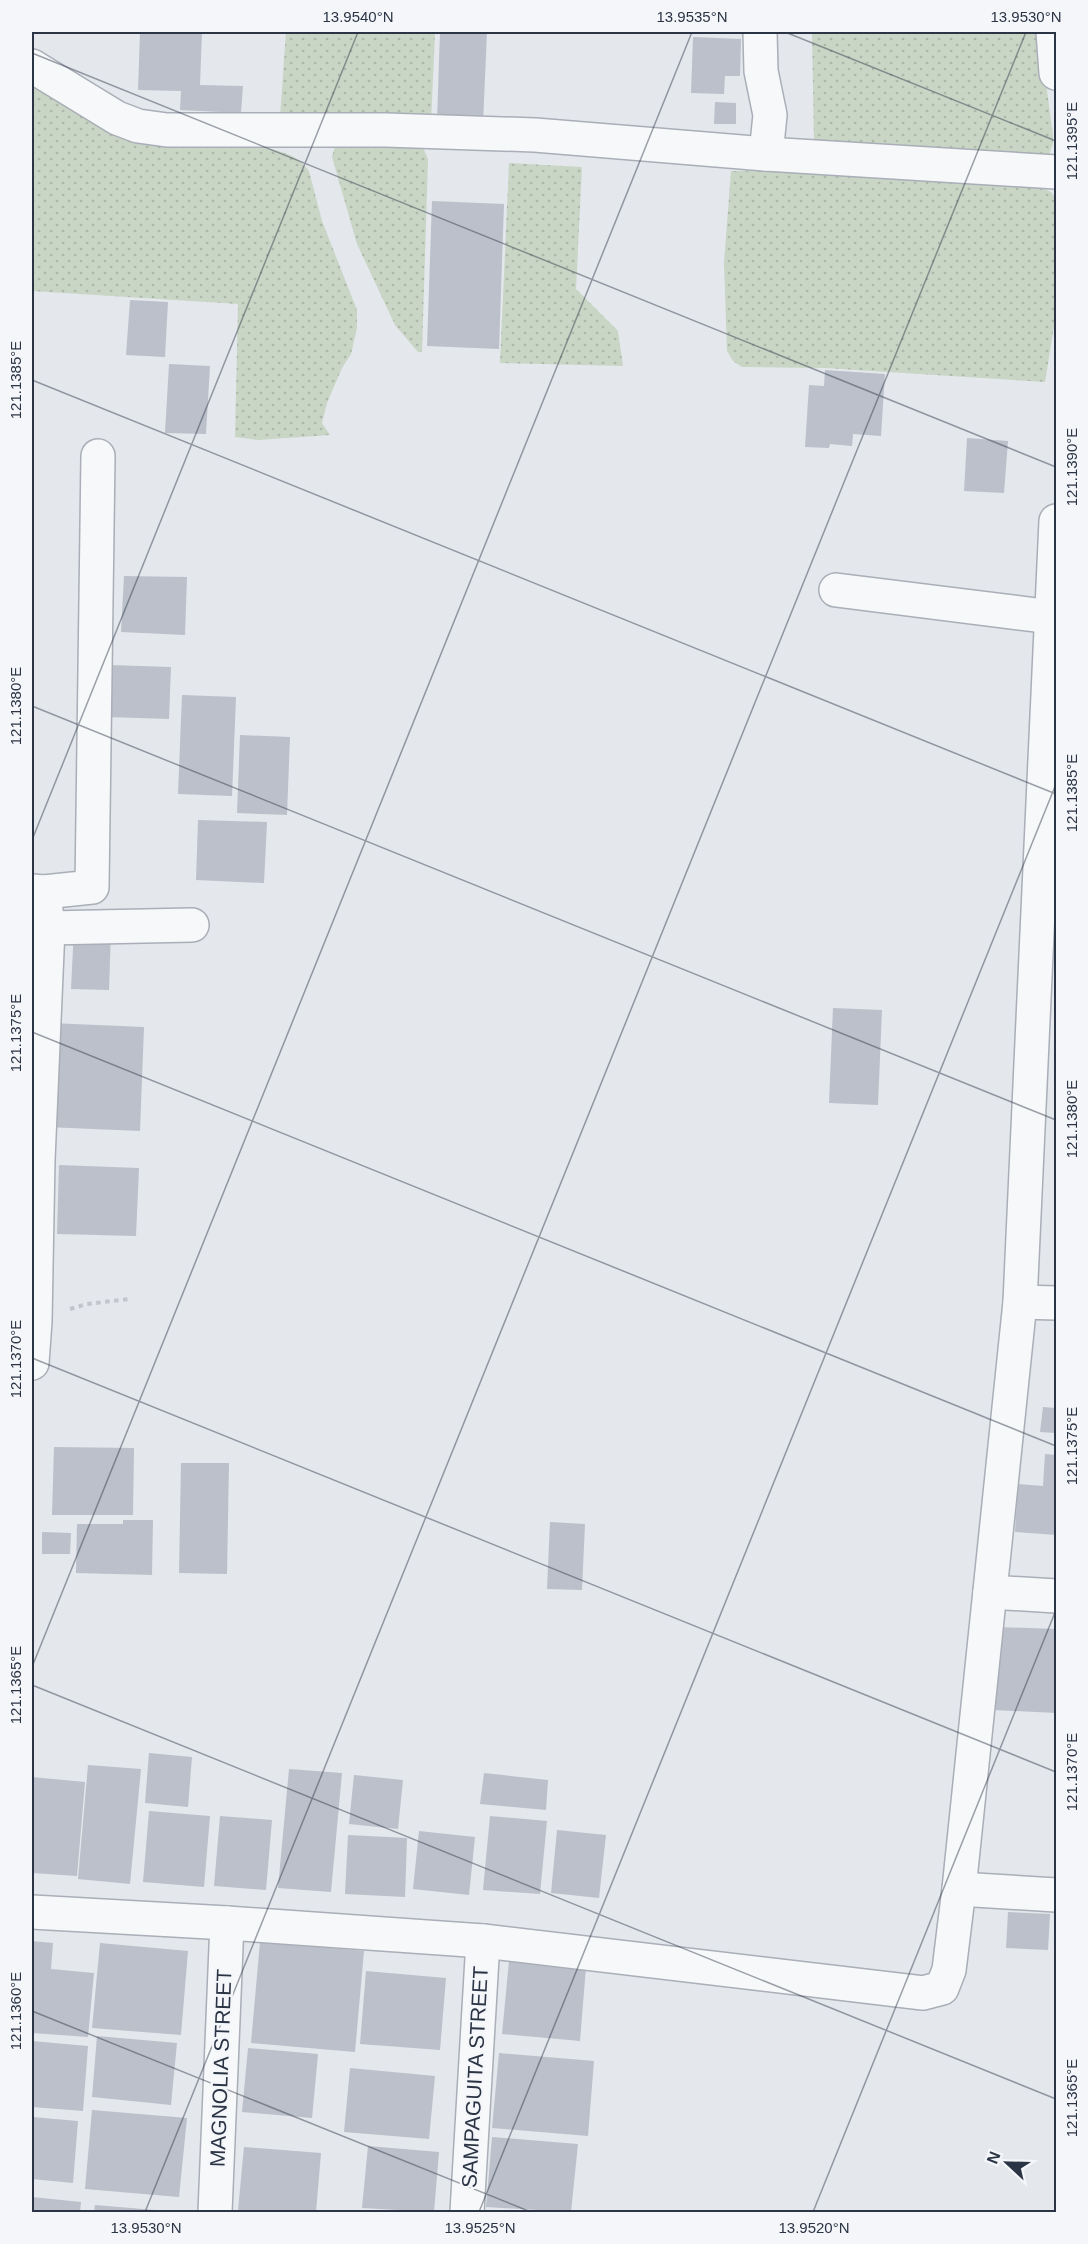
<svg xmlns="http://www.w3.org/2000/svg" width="1088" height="2244" font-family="Helvetica,sans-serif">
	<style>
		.grass { fill: url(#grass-dots) }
		.building { fill: #bbc0ca }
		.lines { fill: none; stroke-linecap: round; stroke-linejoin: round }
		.minor-casing { stroke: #a9aeb7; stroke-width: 36 }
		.path { stroke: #c2c5cb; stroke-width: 4; stroke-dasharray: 4.5 4.5; stroke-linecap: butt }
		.minor { stroke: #f7f8fa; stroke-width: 33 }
		.ticks { fill: none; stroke: #2b3445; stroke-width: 1.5; stroke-opacity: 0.45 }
		.labels { text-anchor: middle; stroke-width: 5; stroke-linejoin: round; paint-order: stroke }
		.street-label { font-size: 21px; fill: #2b3445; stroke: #f4f6f9 }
		.neatline { fill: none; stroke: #2b3445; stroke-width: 2 }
		.ticks-label { font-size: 15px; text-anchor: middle; fill: #2b3445 }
	</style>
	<defs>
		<pattern id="grass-dots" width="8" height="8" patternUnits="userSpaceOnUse" patternTransform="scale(1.5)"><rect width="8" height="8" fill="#c9d6c5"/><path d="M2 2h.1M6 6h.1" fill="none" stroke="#adb8ab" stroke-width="1.8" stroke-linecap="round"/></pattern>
	</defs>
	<rect width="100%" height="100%" fill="#e4e7ec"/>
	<g class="grass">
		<path d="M 286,32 L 435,32 L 431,123 L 280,117 Z"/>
		<path d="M 812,32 L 1039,32 L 1053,135 L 1053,143 L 1049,155 L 814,145 Z"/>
		<path d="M 32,80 L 254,146 C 275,150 296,152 309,171 L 322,221 L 357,310 L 357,328 L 351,354 L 342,368 L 327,403 L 322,423 L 330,435 L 258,440 L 235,437 L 238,304 L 32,291 Z"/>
		<path d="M 336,142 L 422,145 L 428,159 L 422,352 L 418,352 L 395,325 L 357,244 L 332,157 Z"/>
		<path d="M 509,163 L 582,167 L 576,289 L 618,331 L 623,366 L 500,363 Z"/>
		<path d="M 816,170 L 1037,185 L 1051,192 L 1056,198 L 1056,314 L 1045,382 L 825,368 L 742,367 L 733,361 L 727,351 L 724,263 L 731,171 Z"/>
	</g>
	<g class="building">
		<path d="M 140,32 L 202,32 L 200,85 L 243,86 L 241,113 L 180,110 L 181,91 L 138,90 Z"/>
		<path d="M 440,32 L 487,32 L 483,123 L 437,121 Z"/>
		<path d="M 693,37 L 741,39 L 740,76 L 725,76 L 724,94 L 691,93 Z"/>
		<path d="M 715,102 L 736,103 L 736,124 L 714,124 Z"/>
		<path d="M 432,201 L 504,204 L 499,349 L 427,346 Z"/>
		<path d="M 130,300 L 168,302 L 165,357 L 126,355 Z"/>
		<path d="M 169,364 L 210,366 L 206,434 L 165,433 Z"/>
		<path d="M 825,370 L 885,374 L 881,436 L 853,434 L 852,446 L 830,444 L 829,448 L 805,447 L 809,385 L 824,386 Z"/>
		<path d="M 967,438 L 1008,441 L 1004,493 L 964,491 Z"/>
		<path d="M 124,576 L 187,577 L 185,635 L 121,632 Z"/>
		<path d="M 109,665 L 171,667 L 169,719 L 107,717 Z"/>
		<path d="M 182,695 L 236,697 L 232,796 L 178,794 Z"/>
		<path d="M 240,735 L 290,737 L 287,815 L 237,813 Z"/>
		<path d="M 198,820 L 267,822 L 264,883 L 196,880 Z"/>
		<path d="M 74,928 L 111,930 L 109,990 L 71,989 Z"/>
		<path d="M 833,1008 L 882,1010 L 878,1105 L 829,1103 Z"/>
		<path d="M 50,1023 L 144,1027 L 140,1131 L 46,1127 Z"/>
		<path d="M 59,1165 L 139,1168 L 136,1236 L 57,1234 Z"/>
		<path d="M 1043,1407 L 1056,1408 L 1056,1433 L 1040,1432 Z"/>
		<path d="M 54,1447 L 134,1448 L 133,1515 L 52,1515 Z"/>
		<path d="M 1045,1454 L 1056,1455 L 1056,1535 L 1015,1532 L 1018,1484 L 1043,1486 Z"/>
		<path d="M 181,1463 L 229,1463 L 227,1574 L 179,1573 Z"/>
		<path d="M 123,1520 L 153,1520 L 152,1575 L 76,1573 L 77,1524 L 123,1524 Z"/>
		<path d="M 550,1522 L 585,1524 L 582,1590 L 547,1589 Z"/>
		<path d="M 42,1532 L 71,1533 L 70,1554 L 42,1554 Z"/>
		<path d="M 998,1627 L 1056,1629 L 1056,1713 L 994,1710 Z"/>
		<path d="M 149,1753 L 192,1757 L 188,1807 L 145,1803 Z"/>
		<path d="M 88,1765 L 141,1769 L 130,1884 L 78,1879 Z"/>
		<path d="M 289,1769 L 342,1773 L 331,1892 L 278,1888 Z"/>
		<path d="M 484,1773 L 548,1780 L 546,1810 L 480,1804 Z"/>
		<path d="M 354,1775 L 403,1780 L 398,1829 L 349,1824 Z"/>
		<path d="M 32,1777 L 85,1782 L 77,1876 L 32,1873 Z"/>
		<path d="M 149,1811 L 210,1816 L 204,1887 L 143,1882 Z"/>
		<path d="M 220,1816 L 272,1820 L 266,1890 L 214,1886 Z"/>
		<path d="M 490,1816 L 547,1821 L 540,1894 L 483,1890 Z"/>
		<path d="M 557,1830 L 606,1835 L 599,1898 L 551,1893 Z"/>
		<path d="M 419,1831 L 475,1837 L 469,1895 L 413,1889 Z"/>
		<path d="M 348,1835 L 407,1838 L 405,1897 L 345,1894 Z"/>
		<path d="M 1008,1912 L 1050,1914 L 1048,1950 L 1006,1948 Z"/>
		<path d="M 32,1941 L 53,1943 L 51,1969 L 94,1973 L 88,2037 L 32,2033 Z"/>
		<path d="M 260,1942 L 364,1951 L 355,2052 L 251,2043 Z"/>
		<path d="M 100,1943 L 188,1951 L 181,2035 L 92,2028 Z"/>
		<path d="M 509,1961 L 586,1967 L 580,2041 L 502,2034 Z"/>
		<path d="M 366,1971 L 446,1978 L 440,2050 L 360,2044 Z"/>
		<path d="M 97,2036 L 177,2043 L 171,2105 L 92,2097 Z"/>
		<path d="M 32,2041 L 88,2046 L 83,2111 L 32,2107 Z"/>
		<path d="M 248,2048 L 318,2054 L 312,2118 L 242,2112 Z"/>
		<path d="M 499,2053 L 594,2061 L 588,2136 L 492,2128 Z"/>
		<path d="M 350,2068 L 435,2076 L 429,2139 L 344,2132 Z"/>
		<path d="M 92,2110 L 187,2118 L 179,2197 L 85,2189 Z"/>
		<path d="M 32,2117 L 78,2121 L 73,2183 L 32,2179 Z"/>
		<path d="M 492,2137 L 578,2144 L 571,2212 L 486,2207 Z"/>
		<path d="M 368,2146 L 439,2152 L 434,2212 L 362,2208 Z"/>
		<path d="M 244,2147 L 321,2153 L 316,2212 L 271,2212 L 238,2210 Z"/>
		<path d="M 32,2197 L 81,2202 L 80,2212 L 32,2212 Z"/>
		<path d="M 95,2205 L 167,2211 L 167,2212 L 94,2212 Z"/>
	</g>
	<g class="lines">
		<defs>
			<g id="minor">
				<path d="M 760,32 L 761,71 L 770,115 L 766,154"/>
				<path d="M 1053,32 L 1056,73"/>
				<path d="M 32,66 L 117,118 L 138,126 L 167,130 L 386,130 L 535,135 L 766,154 L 1056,172"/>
				<path d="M 836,590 L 1052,617"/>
				<path d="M 32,891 L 44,892 L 92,887 L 98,456"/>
				<path d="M 48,928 L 192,925"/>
				<path d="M 1020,1302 L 1056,1303"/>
				<path d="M 32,1363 L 35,1321 L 38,1160 L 48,928 L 44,892"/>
				<path d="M 990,1592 L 1056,1596"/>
				<path d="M 959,1889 L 1056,1895"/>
				<path d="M 32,1912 L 227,1923 L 483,1941 L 923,1993 L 942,1988 L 949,1970 L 959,1889 L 1020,1302 L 1056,521"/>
				<path d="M 215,2212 L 227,1923"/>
				<path d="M 467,2212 L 483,1941"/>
			</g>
		</defs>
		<use href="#minor" class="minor-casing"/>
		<path class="path" d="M 70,1309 L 87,1304 L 129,1299"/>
		<use href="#minor" class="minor"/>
	</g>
	<path class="ticks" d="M 785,32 L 1056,141M 32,53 L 1056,467M 32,380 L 1056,794M 32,706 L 1056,1120M 32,840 L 358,32M 32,1032 L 1056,1446M 32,1358 L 1056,1772M 32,1667 L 692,32M 32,1685 L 1056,2099M 32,2011 L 531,2212M 145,2212 L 1026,32M 479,2212 L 1056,784M 813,2212 L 1056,1610"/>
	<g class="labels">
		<g class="street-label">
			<text transform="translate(221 2068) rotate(-88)" y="7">MAGNOLIA STREET</text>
			<text transform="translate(475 2077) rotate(-87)" y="7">SAMPAGUITA STREET</text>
		</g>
	</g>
	<rect width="1088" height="2244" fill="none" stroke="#f4f6f9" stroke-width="66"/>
	<g transform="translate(1007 2163) rotate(292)" stroke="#f4f6f9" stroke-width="4.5" paint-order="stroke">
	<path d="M0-4.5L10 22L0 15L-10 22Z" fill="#2b3445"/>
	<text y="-9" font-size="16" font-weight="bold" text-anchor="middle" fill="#2b3445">N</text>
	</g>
	<rect x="33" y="33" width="1022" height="2178" class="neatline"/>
	<g class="ticks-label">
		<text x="358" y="22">13.9540°N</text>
		<text x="692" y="22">13.9535°N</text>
		<text x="1026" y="22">13.9530°N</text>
		<text transform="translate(1072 141) rotate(-90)" y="5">121.1395°E</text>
		<text transform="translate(16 380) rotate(-90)" y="5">121.1385°E</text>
		<text transform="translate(1072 467) rotate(-90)" y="5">121.1390°E</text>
		<text transform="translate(16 706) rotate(-90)" y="5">121.1380°E</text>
		<text transform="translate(1072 793) rotate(-90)" y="5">121.1385°E</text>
		<text transform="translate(16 1033) rotate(-90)" y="5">121.1375°E</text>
		<text transform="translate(1072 1119) rotate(-90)" y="5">121.1380°E</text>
		<text transform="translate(16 1359) rotate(-90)" y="5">121.1370°E</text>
		<text transform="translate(1072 1446) rotate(-90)" y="5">121.1375°E</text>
		<text transform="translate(16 1685) rotate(-90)" y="5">121.1365°E</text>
		<text transform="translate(1072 1772) rotate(-90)" y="5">121.1370°E</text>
		<text transform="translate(16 2011) rotate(-90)" y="5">121.1360°E</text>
		<text transform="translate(1072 2098) rotate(-90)" y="5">121.1365°E</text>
		<text x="146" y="2233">13.9530°N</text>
		<text x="480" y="2233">13.9525°N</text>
		<text x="814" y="2233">13.9520°N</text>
	</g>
</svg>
